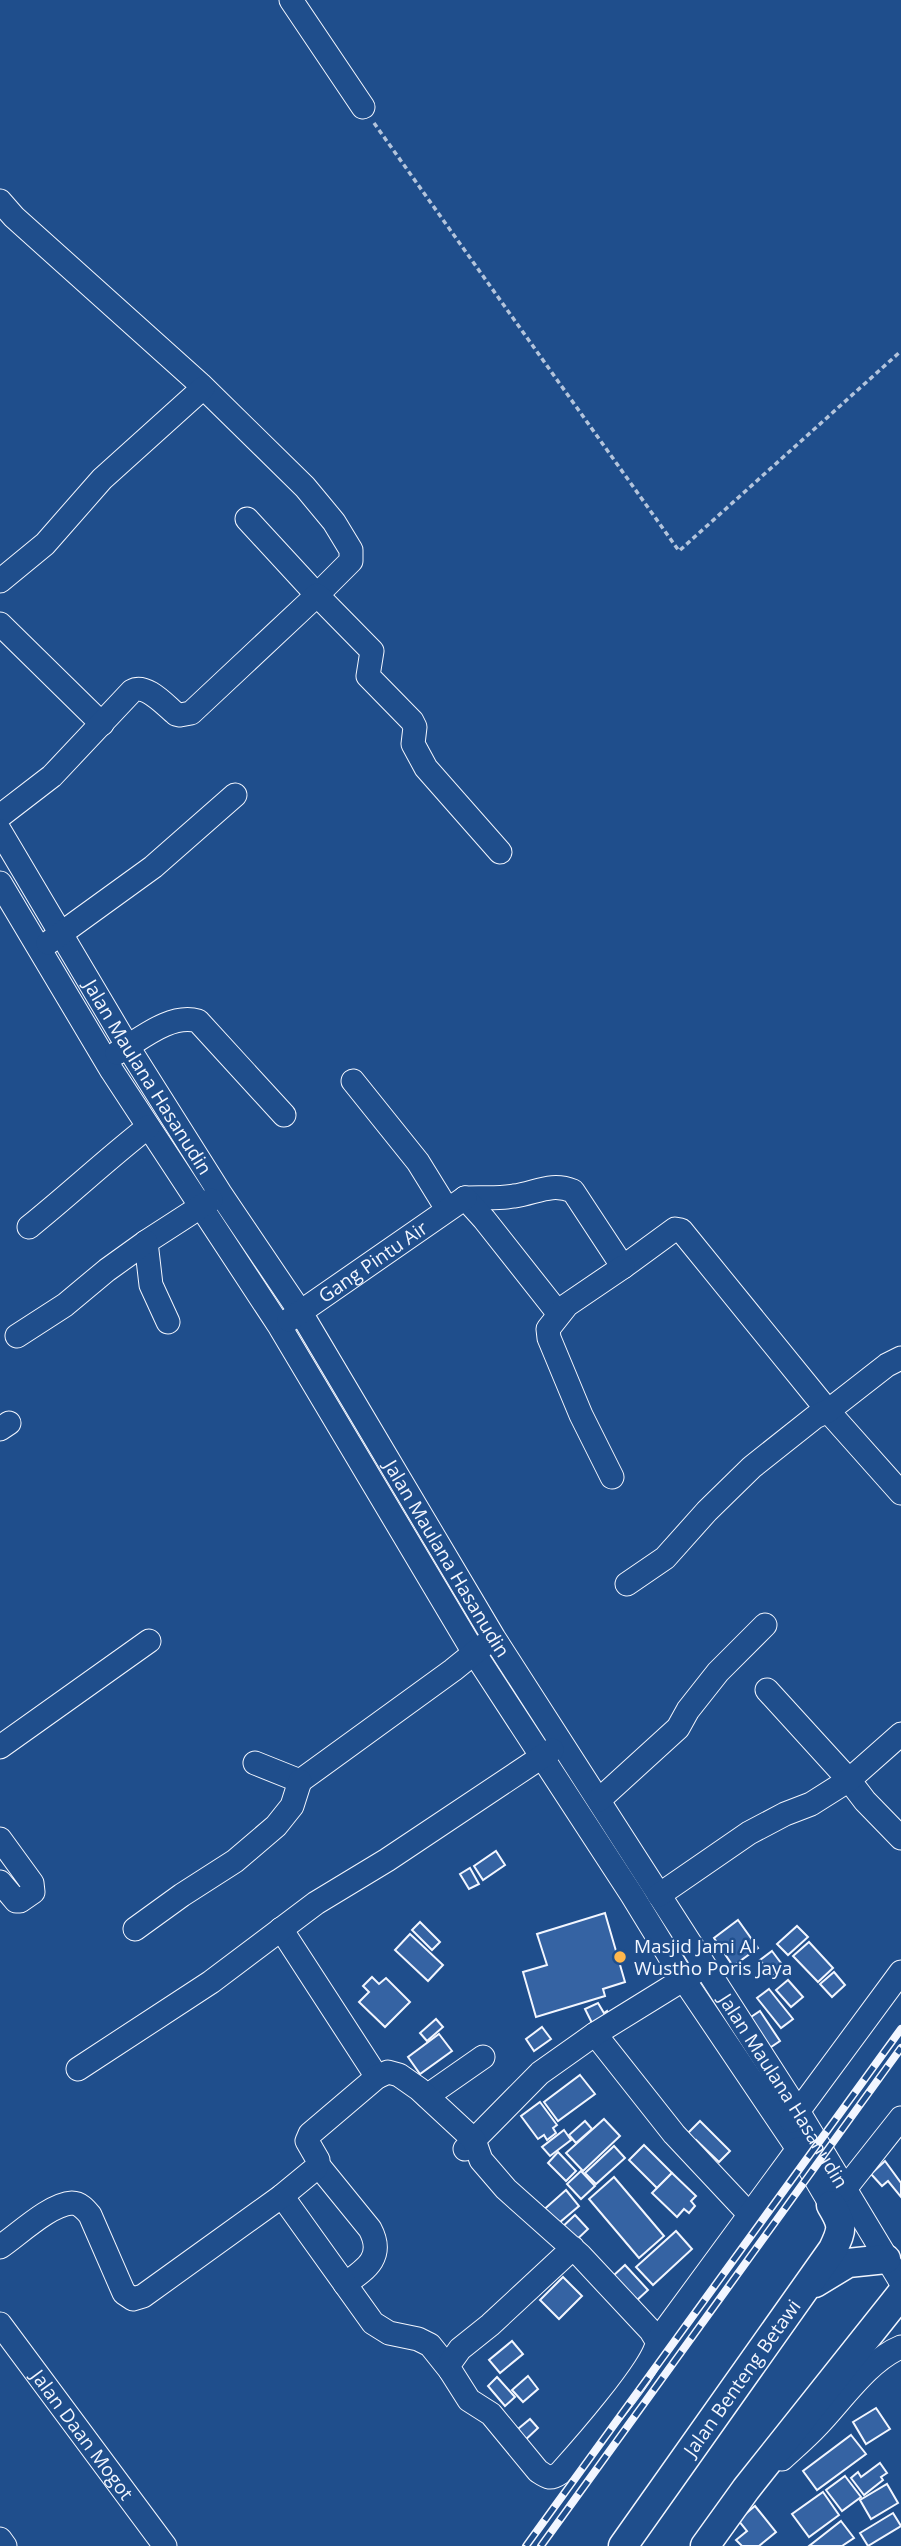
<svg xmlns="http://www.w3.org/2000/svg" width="901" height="2546" font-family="'Open Sans',sans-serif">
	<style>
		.building { fill: #3563a3; stroke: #f2f6ff; stroke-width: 2 }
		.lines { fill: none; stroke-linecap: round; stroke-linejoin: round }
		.minor-casing { stroke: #f2f6ff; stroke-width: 25 }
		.major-casing { stroke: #f2f6ff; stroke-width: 31 }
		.path { stroke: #b3c4dc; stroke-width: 3.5; stroke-dasharray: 5 3.5; stroke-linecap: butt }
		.minor { stroke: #1f4e8c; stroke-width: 23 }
		.major { stroke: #1f4e8c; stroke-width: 28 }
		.rail-casing { stroke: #f2f6ff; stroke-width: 8 }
		.rail { stroke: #1f4e8c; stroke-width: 5; stroke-dasharray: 16; stroke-linecap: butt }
		.poi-dot { fill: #ffb74d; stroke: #1f4e8c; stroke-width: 2.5 }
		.labels { text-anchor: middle; stroke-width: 5; stroke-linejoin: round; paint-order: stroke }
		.street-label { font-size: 19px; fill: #f2f6ff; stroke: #1f4e8c }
		.poi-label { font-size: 19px; fill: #f2f6ff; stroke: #1f4e8c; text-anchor: start }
	</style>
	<rect width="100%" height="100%" fill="#1f4e8c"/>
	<g class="building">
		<path d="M 496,1851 L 505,1865 L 483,1880 L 474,1866 Z"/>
		<path d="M 470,1868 L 479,1884 L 469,1889 L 460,1874 Z"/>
		<path d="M 605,1913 L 625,1982 L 603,1989 L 605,1996 L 536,2017 L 523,1972 L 547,1965 L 537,1934 Z"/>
		<path d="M 738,1920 L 758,1948 L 733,1966 L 714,1938 Z"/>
		<path d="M 420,1922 L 440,1942 L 432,1950 L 412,1930 Z"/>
		<path d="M 797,1926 L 808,1937 L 788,1955 L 777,1944 Z"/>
		<path d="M 410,1934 L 443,1965 L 428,1981 L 395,1950 Z"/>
		<path d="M 809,1942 L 833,1968 L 818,1982 L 793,1956 Z"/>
		<path d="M 772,1951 L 784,1967 L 772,1976 L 760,1960 Z"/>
		<path d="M 834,1972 L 845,1985 L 832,1997 L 820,1984 Z"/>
		<path d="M 372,1977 L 379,1984 L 386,1978 L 410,2002 L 385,2027 L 359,2002 L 369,1992 L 363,1986 Z"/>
		<path d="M 788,1980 L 803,1997 L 791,2007 L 776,1990 Z"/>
		<path d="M 769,1989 L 793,2019 L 781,2028 L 757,1998 Z"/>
		<path d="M 598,2003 L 604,2013 L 607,2011 L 612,2022 L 596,2031 L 585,2009 Z"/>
		<path d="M 760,2011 L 780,2041 L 765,2051 L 745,2021 Z"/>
		<path d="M 436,2019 L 443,2027 L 427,2041 L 420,2033 Z"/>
		<path d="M 542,2027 L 551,2039 L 534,2051 L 526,2039 Z"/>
		<path d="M 439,2034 L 452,2051 L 420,2074 L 408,2057 Z"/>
		<path d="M 580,2075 L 595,2094 L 558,2121 L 544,2102 Z"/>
		<path d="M 540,2102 L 557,2125 L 553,2128 L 556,2133 L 547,2140 L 544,2135 L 538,2139 L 521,2116 Z"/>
		<path d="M 604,2119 L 620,2136 L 583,2171 L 566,2153 Z"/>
		<path d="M 585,2121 L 592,2129 L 576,2143 L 569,2135 Z"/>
		<path d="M 700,2121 L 730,2151 L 719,2162 L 696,2140 L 690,2146 L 683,2138 Z"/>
		<path d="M 564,2130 L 571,2140 L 550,2156 L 542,2147 Z"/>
		<path d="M 644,2145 L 672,2173 L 657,2188 L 629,2160 Z"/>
		<path d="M 614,2146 L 625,2158 L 596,2184 L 585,2173 Z"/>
		<path d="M 558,2152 L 576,2171 L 566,2181 L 548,2163 Z"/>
		<path d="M 885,2161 L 901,2183 L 901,2197 L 888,2181 L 882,2186 L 871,2174 Z"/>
		<path d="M 581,2171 L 595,2186 L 581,2199 L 567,2184 Z"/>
		<path d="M 672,2173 L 696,2196 L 691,2201 L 695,2206 L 689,2213 L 684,2209 L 677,2217 L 652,2193 Z"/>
		<path d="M 614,2177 L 664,2236 L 639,2258 L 589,2199 Z"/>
		<path d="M 566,2190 L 579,2206 L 553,2228 L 540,2213 Z"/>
		<path d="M 575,2215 L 588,2229 L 571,2245 L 558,2231 Z"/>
		<path d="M 676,2231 L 692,2249 L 653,2285 L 636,2267 Z"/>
		<path d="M 625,2265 L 648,2290 L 636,2301 L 613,2276 Z"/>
		<path d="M 563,2277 L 582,2296 L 559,2319 L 540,2300 Z"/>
		<path d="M 512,2341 L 523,2354 L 500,2373 L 489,2360 Z"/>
		<path d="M 528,2376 L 538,2389 L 523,2402 L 512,2390 Z"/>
		<path d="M 497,2377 L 515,2397 L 505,2406 L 488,2386 Z"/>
		<path d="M 876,2408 L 890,2429 L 866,2444 L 853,2422 Z"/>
		<path d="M 530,2419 L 538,2428 L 522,2443 L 513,2433 Z"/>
		<path d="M 851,2435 L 866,2454 L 817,2490 L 803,2471 Z"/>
		<path d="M 880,2463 L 887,2473 L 881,2477 L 883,2480 L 864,2495 L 851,2478 L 858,2472 L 861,2477 Z"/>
		<path d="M 845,2476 L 861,2497 L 842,2511 L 826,2490 Z"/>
		<path d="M 887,2484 L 898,2503 L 871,2519 L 860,2500 Z"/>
		<path d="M 823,2492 L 839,2515 L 809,2537 L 792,2514 Z"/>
		<path d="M 755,2506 L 776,2532 L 759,2546 L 742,2546 L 736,2540 L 747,2531 L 738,2520 Z"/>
		<path d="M 893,2513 L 901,2526 L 868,2546 L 860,2533 Z"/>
		<path d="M 841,2521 L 854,2538 L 842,2546 L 809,2546 Z"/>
	</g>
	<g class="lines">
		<defs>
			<g id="minor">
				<path d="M 291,0 L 363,107"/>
				<path d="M 0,201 L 14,217 L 200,384 L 305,487 L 334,522 L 351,550 L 351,561 L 317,595 L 247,519"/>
				<path d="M 0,581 L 45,544 L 102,479 L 203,388"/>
				<path d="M 0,624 L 102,724"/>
				<path d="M 0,816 L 52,776 L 132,691 C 146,683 165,705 176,714 L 180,715 L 191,713 L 317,595 L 372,651 L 368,676 L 412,721 L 415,727 L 413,744 L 426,768 L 500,852"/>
				<path id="s1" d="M 0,831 L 128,1047 L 220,1193 L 301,1313 L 494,1638 L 798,2111 L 901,2282"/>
				<path d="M 0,883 L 112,1071 L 280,1327 L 473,1651 L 632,1895 L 684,1980 L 798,2149 L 831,2205"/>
				<path d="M 48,943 L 153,867 L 235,795"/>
				<path d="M 117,1053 C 140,1040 170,1013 198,1021 L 284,1115"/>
				<path d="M 353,1081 L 418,1162 L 447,1209"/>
				<path d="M 465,1198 C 481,1197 498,1199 514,1196 C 536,1193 551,1182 573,1191 L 623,1267 L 675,1229 L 681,1230 L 828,1411 L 901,1493"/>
				<path d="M 465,1198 L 484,1219 L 559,1314"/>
				<path d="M 29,1227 C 70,1194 107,1159 148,1127"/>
				<path id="s2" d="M 289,1320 L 465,1198"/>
				<path d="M 168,1322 L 151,1285 L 146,1242 L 211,1200"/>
				<path d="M 17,1336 L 65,1305 L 107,1270 L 146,1242"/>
				<path d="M 0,1429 L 9,1423"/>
				<path d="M 612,1477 L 581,1415 L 549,1338 L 548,1329 L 567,1305 L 623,1267"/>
				<path d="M 627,1584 L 665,1558 L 707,1511 L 752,1467 L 815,1417 L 828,1411 L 887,1365 L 901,1358"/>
				<path d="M 767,1690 L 849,1780 L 865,1801 L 901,1838"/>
				<path d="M 0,1747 L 149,1641"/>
				<path d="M 255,1763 L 300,1781 L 453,1670 L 484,1645"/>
				<path d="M 599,1800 L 678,1728 L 688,1710 L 718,1672 L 765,1625"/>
				<path d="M 0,1839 L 32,1883 L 33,1892 L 20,1901 L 16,1901 L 0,1882"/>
				<path d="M 659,1895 L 749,1833 L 785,1814 L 811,1804 L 849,1780 L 901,1734"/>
				<path d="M 135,1929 L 182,1895 L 235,1861 L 276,1826 L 292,1806 L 300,1781"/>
				<path d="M 281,1929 L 377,2077"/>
				<path d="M 595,2034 L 674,2134 L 750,2215"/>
				<path d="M 78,2069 L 211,1982 L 316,1903 L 387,1860 L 552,1750"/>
				<path d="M 427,2096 L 483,2057"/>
				<path d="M 791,2121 L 901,1972"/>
				<path d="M 465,2149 L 540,2073 L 595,2034 L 697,1971"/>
				<path d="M 318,2165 L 370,2229 C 385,2257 366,2269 345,2284"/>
				<path d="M 844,2190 L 901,2118"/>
				<path d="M 282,2196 L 373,2323 L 389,2333 L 418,2339 L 430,2345 L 450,2370"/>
				<path d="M 0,2247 C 18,2235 50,2204 72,2203 C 80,2203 85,2209 90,2215 L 124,2293 L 133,2299 L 143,2296 L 282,2196 L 316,2168 L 318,2160 L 307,2141 L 310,2134 L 377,2077 L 388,2072 L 399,2075 L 419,2089 L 474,2140 L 481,2160 L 506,2189 L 580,2255 L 651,2331 L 657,2341 C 659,2362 578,2453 560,2473 C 550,2480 547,2477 538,2471 L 491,2414 L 469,2400 L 450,2370 L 450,2363 L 460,2349 L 490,2325 L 573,2248"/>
				<path id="s3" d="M 0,2324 L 165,2546"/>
				<path d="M 657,2341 L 798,2149"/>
				<path d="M 782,2459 C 794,2448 807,2437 818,2425 C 842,2400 869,2360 901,2347"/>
				<path d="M 0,2539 L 5,2546"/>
			</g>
			<g id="major">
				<path d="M 815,2283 L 848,2263 L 886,2259"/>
				<path id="s4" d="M 623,2546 L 833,2249 C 843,2228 843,2225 831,2205"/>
				<path d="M 705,2546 L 746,2489 L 901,2294"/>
			</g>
		</defs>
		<use href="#minor" class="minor-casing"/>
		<use href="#major" class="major-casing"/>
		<path class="path" d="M 374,123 L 679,551 L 901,351"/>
		<use href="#minor" class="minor"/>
		<use href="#major" class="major"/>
		<defs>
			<g id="rail">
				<path d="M 526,2546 L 901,2029"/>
				<path d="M 541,2546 L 901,2048"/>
			</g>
		</defs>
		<use href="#rail" class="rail-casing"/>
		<use href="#rail" class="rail"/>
	</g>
	<circle class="poi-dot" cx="620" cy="1957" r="7"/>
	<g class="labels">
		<g class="street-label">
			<text dy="7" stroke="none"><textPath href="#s1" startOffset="287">Jalan Maulana Hasanudin</textPath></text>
			<text dy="7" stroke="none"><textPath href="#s2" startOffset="102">Gang Pintu Air</textPath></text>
			<text dy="7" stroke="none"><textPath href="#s1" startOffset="854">Jalan Maulana Hasanudin</textPath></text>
			<text dy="7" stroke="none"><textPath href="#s1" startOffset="1484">Jalan Maulana Hasanudin</textPath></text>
			<text dy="7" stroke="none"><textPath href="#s4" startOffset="206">Jalan Benteng Betawi</textPath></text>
			<text dy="7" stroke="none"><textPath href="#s3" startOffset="138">Jalan Daan Mogot</textPath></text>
		</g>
		<g class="poi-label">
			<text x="634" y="1953">Masjid Jami Al<tspan x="634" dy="22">Wustho Poris Jaya</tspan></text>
		</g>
	</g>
</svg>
